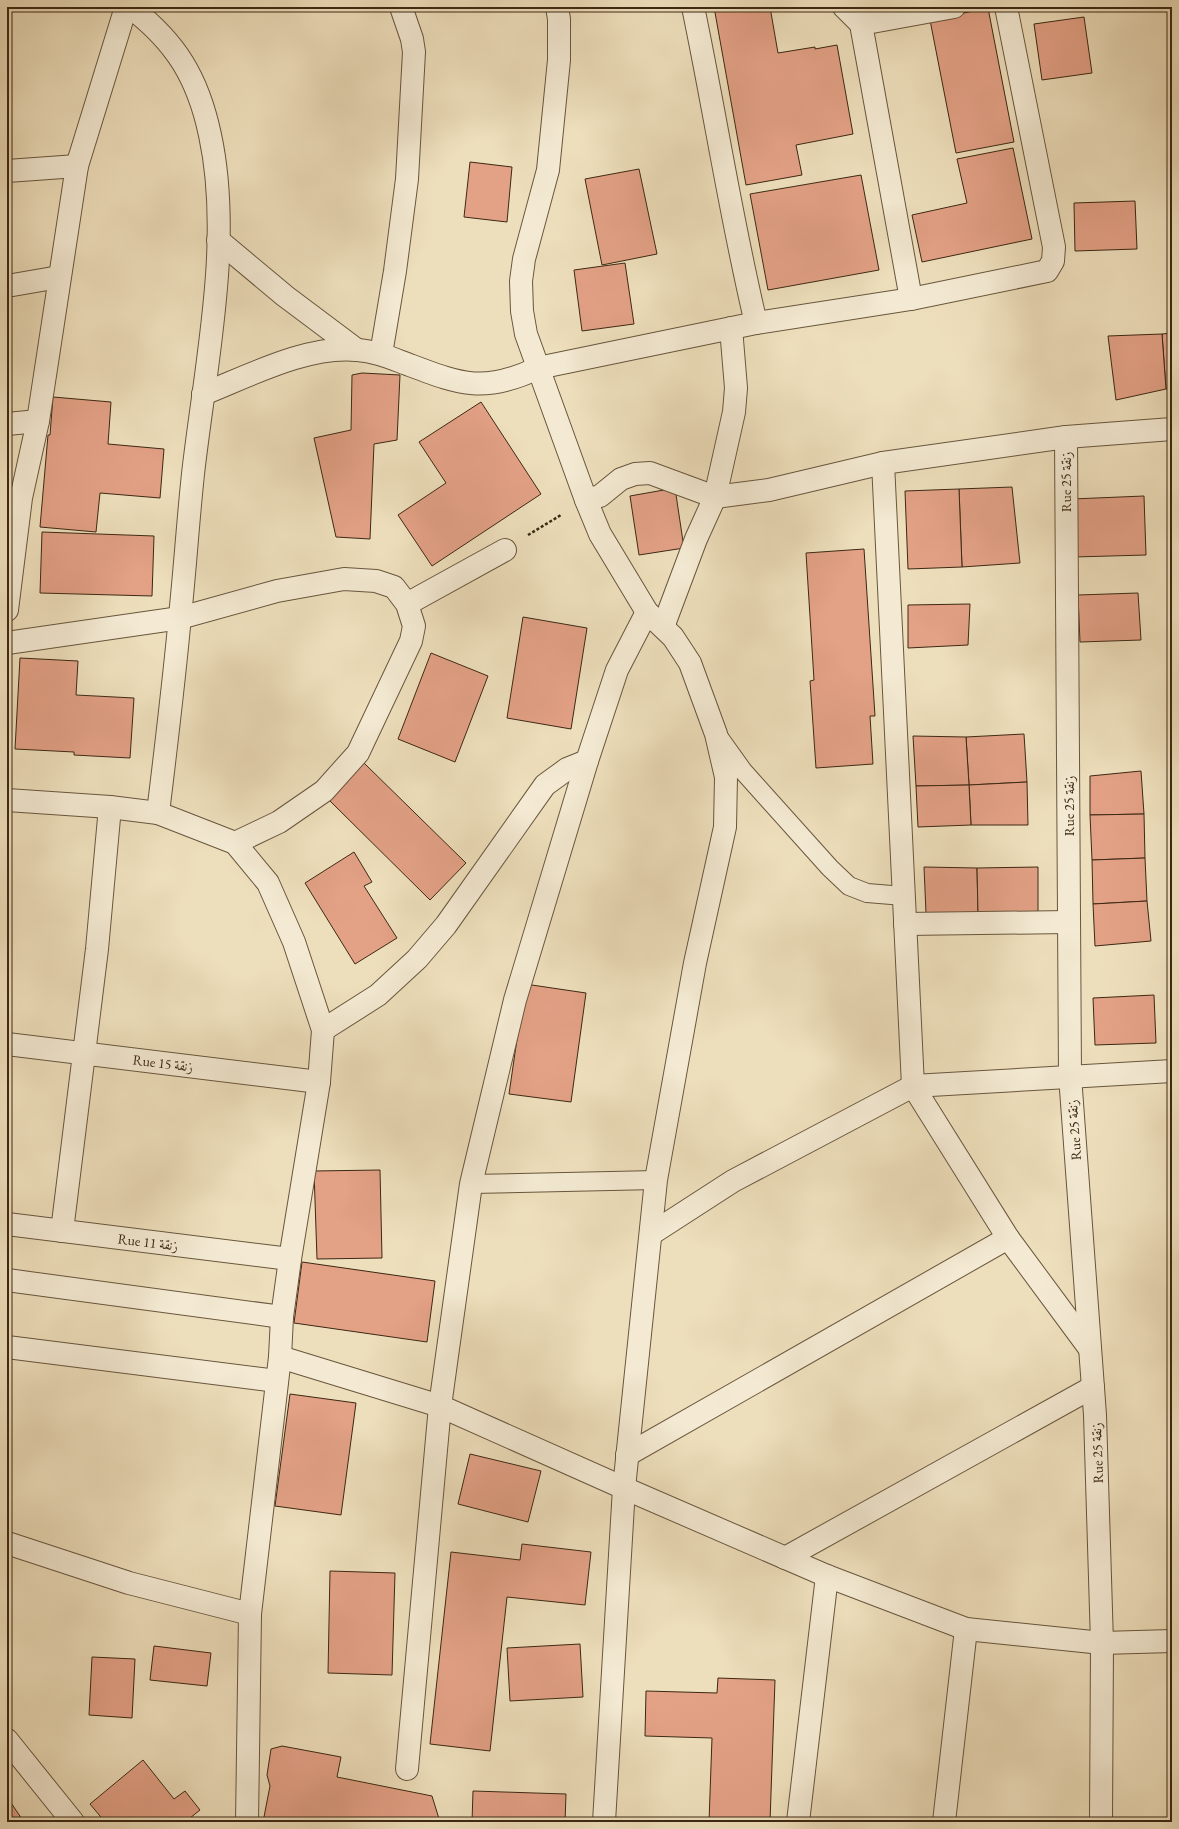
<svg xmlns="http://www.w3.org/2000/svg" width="1179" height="1829" font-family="'EB Garamond',Amiri,serif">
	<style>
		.building { fill: #e3a186; stroke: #3c2813 }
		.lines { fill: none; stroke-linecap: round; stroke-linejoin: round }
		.service-casing { stroke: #68563d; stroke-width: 20 }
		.minor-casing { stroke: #68563d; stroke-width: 24 }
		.path { stroke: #3c2813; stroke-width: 2.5; stroke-dasharray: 3 2; stroke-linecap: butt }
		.service { stroke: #f4ead3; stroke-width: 18 }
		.minor { stroke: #f4ead3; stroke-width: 22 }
		.labels { text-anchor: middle; stroke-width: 3; stroke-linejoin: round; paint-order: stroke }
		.street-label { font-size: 14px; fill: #3c2813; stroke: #f4ead3 }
	</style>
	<rect width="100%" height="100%" fill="#eedfbc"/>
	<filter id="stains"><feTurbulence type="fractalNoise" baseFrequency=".005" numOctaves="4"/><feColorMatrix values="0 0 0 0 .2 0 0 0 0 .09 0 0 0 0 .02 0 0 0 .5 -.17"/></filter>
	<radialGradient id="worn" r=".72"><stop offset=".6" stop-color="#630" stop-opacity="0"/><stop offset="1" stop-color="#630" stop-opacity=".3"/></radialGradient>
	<g class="building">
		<path d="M 714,7 L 770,7 L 778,53 L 815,47 L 815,49 L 837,45 L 853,134 L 796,145 L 802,175 L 746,185 Z"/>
		<path d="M 988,8 L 1014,142 L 956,153 L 930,20 Z"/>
		<path d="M 1084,17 L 1092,73 L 1042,80 L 1034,24 Z"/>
		<path d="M 1013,148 L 1032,239 L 922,262 L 912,215 L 967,203 L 957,159 Z"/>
		<path d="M 470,162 L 512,167 L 507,222 L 464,217 Z"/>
		<path d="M 639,169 L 657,254 L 602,265 L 585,179 Z"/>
		<path d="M 861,175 L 879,270 L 768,290 L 750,194 Z"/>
		<path d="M 1135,201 L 1137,249 L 1075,251 L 1074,203 Z"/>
		<path d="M 625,263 L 634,324 L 582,331 L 574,270 Z"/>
		<path d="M 1172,333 L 1172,389 L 1166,389 L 1162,334 Z"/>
		<path d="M 1162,334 L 1166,389 L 1116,400 L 1108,336 Z"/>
		<path d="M 362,373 L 400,375 L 397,440 L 374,444 L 370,539 L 336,537 L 314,438 L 351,430 L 352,375 Z"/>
		<path d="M 53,397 L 111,402 L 108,444 L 164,449 L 160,498 L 100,493 L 96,532 L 40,527 L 48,435 L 50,435 Z"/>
		<path d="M 481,402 L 541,494 L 432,566 L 398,515 L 446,483 L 419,442 Z"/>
		<path d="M 1012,487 L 1020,563 L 962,567 L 959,489 Z"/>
		<path d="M 675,488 L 684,548 L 639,555 L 630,496 Z"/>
		<path d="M 959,489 L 962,567 L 908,569 L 905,491 Z"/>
		<path d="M 1144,496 L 1146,555 L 1074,557 L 1072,499 Z"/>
		<path d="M 42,532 L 154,536 L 152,596 L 40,593 Z"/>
		<path d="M 864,549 L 875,716 L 870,716 L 873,764 L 816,768 L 810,681 L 814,680 L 806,553 Z"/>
		<path d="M 1138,593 L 1141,640 L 1080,642 L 1078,595 Z"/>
		<path d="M 970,604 L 968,645 L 908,648 L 908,605 Z"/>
		<path d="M 523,617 L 587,628 L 571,729 L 507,718 Z"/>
		<path d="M 431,653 L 488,676 L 455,762 L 398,739 Z"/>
		<path d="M 20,658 L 78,661 L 76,695 L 134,698 L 130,758 L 74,755 L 74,752 L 15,749 Z"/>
		<path d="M 1024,734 L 1027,782 L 969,785 L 966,737 Z"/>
		<path d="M 913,736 L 966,737 L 969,785 L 916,786 Z"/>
		<path d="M 364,763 L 466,863 L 430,900 L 329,800 Z"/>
		<path d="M 1141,771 L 1144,814 L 1090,815 L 1090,776 Z"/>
		<path d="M 1027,782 L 1028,825 L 971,825 L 969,785 Z"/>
		<path d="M 969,785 L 971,825 L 918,827 L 916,786 Z"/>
		<path d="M 1144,814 L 1145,858 L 1092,860 L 1090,815 Z"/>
		<path d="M 354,852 L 372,882 L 364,886 L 397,938 L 355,964 L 305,883 Z"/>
		<path d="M 1145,858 L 1147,901 L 1093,904 L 1092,860 Z"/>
		<path d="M 924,867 L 977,868 L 978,914 L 926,913 Z"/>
		<path d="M 1038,867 L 1038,913 L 978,914 L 977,868 Z"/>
		<path d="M 1147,901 L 1151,941 L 1095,946 L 1093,904 Z"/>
		<path d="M 525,984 L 586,993 L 571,1102 L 509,1094 Z"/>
		<path d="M 1154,995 L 1156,1043 L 1095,1045 L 1093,998 Z"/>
		<path d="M 380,1170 L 382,1258 L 317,1259 L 314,1171 Z"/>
		<path d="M 302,1262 L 435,1281 L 427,1342 L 294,1323 Z"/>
		<path d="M 290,1394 L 356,1403 L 341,1515 L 275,1506 Z"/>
		<path d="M 470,1454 L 541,1471 L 528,1522 L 458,1504 Z"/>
		<path d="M 522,1544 L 591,1552 L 585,1605 L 507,1597 L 490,1751 L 430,1744 L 451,1552 L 520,1560 Z"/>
		<path d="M 330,1571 L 395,1573 L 392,1675 L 328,1673 Z"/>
		<path d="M 580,1644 L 583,1697 L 510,1701 L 507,1648 Z"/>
		<path d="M 154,1646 L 211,1653 L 207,1686 L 150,1680 Z"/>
		<path d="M 92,1657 L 135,1659 L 132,1718 L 89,1715 Z"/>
		<path d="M 718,1678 L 775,1680 L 770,1822 L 709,1822 L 712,1738 L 645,1736 L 646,1691 L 717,1693 Z"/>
		<path d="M 282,1746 L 341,1757 L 337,1777 L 432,1796 L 440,1822 L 263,1822 L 270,1786 L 267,1775 L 271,1749 Z"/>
		<path d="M 143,1760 L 174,1799 L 185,1791 L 200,1810 L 185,1822 L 105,1822 L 90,1804 Z"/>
		<path d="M 473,1791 L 566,1794 L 565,1822 L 472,1822 Z"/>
		<path d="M 7,1797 L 24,1822 L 7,1822 Z"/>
	</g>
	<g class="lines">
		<defs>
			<g id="service">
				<path d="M 718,736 L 743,771 L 830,868 L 849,886 L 867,893 L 904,896"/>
				<path d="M 471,1184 L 656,1180"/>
			</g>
			<g id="minor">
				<path d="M 130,7 C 176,42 198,78 210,135 C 233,241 205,367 193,474 C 188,521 185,569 180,616 C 174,682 166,747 158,813"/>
				<path d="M 557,7 L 559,19 L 559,60 L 548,170 L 524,259 L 521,281 L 522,311 L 526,334 L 586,500 L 600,534 L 647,612 L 673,637 L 690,663 L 716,734 L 726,777 L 725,827 L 695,963 L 656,1180 L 624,1488 L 604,1822"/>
				<path d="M 693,7 C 715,112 731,219 756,323"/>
				<path d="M 844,7 L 861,24 L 911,299"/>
				<path d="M 861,24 L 954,7"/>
				<path d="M 7,171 L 77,166"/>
				<path d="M 218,240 L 285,296 L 357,350"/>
				<path d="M 7,286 L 59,277"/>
				<path d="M 381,354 L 395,271 L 407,179 L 414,52 L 412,39 L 401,7"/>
				<path d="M 203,394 C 249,376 307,345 357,350 C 375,351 391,358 407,364 C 460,384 483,394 538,368 L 756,323 L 911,299 L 1047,271 L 1053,261 L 1054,247 L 1006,7"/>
				<path d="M 7,424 L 38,421"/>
				<path d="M 1066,437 L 1070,1076 L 1095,1415 L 1102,1643 L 1101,1822"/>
				<path d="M 883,463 L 913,1086 L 1008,1238 L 1090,1349"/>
				<path d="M 586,500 L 600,496 L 621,479 L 635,474 L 650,473 L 715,497 L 769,490 L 883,463 L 1066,437 L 1172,429"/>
				<path d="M 407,604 L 505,550"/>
				<path d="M 7,610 L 21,498 L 38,421 L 77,166 L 126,7"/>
				<path d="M 663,627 L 696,539 L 715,497 L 734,412 L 736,388 L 731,328"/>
				<path d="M 7,643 L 180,618 L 277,591 L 344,579 L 376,581 L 394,587 L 407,604 L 414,626 L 411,641 L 358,753 L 324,791 L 279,822 L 235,843"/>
				<path d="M 7,800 L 110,807 L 158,813 L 235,843 L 268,883 L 294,942 L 323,1030 L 319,1082 L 290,1259 L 282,1317 L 280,1357 L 250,1614 L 247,1822"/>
				<path d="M 905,924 L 1069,922"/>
				<path d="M 323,1030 L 378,995 L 417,959 L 446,925 L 545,785 L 567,769 L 587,761"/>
				<path d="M 7,1044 L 319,1082"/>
				<path d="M 7,1224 L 290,1259"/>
				<path d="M 62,1231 L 97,949 L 110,807"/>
				<path d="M 651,1234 L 733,1181 L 913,1086 L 1172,1071"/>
				<path d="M 7,1280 L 282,1317"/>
				<path d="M 7,1347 L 277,1381"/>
				<path d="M 280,1357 L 440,1406 L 624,1488 L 827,1576 L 966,1629 L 1102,1643 L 1172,1641"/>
				<path d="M 627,1455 L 1008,1238"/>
				<path d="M 7,1543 L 129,1583 L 250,1614"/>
				<path d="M 785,1558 L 1093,1387"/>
				<path d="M 7,1740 L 73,1822"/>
				<path d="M 407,1769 L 440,1406 L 471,1184 L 515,1000 L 587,761 L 617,670 L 647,612"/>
				<path d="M 798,1822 L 827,1576"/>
				<path d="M 944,1822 L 966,1629"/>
			</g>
		</defs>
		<use href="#service" class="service-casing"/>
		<use href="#minor" class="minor-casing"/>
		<path class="path" d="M 528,535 L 561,515"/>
		<use href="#service" class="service"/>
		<use href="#minor" class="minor"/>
	</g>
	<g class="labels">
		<g class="street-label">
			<text transform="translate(1066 482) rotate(-90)" y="5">Rue 25 زنقة</text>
			<text transform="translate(1069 806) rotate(-90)" y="5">Rue 25 زنقة</text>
			<text transform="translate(163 1063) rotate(7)" y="5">Rue 15 زنقة</text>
			<text transform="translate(1074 1130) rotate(-94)" y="5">Rue 25 زنقة</text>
			<text transform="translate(148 1242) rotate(7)" y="5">Rue 11 زنقة</text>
			<text transform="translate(1097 1453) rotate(-92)" y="5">Rue 25 زنقة</text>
		</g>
	</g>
	<rect width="1179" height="1829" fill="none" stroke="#eedfbc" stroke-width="24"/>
	<rect x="8" y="8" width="1163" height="1813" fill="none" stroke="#3c2813" stroke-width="2"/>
	<rect x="12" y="12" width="1155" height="1805" fill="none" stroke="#3c2813"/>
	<rect width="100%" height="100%" filter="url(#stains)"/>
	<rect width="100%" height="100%" fill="url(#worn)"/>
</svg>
